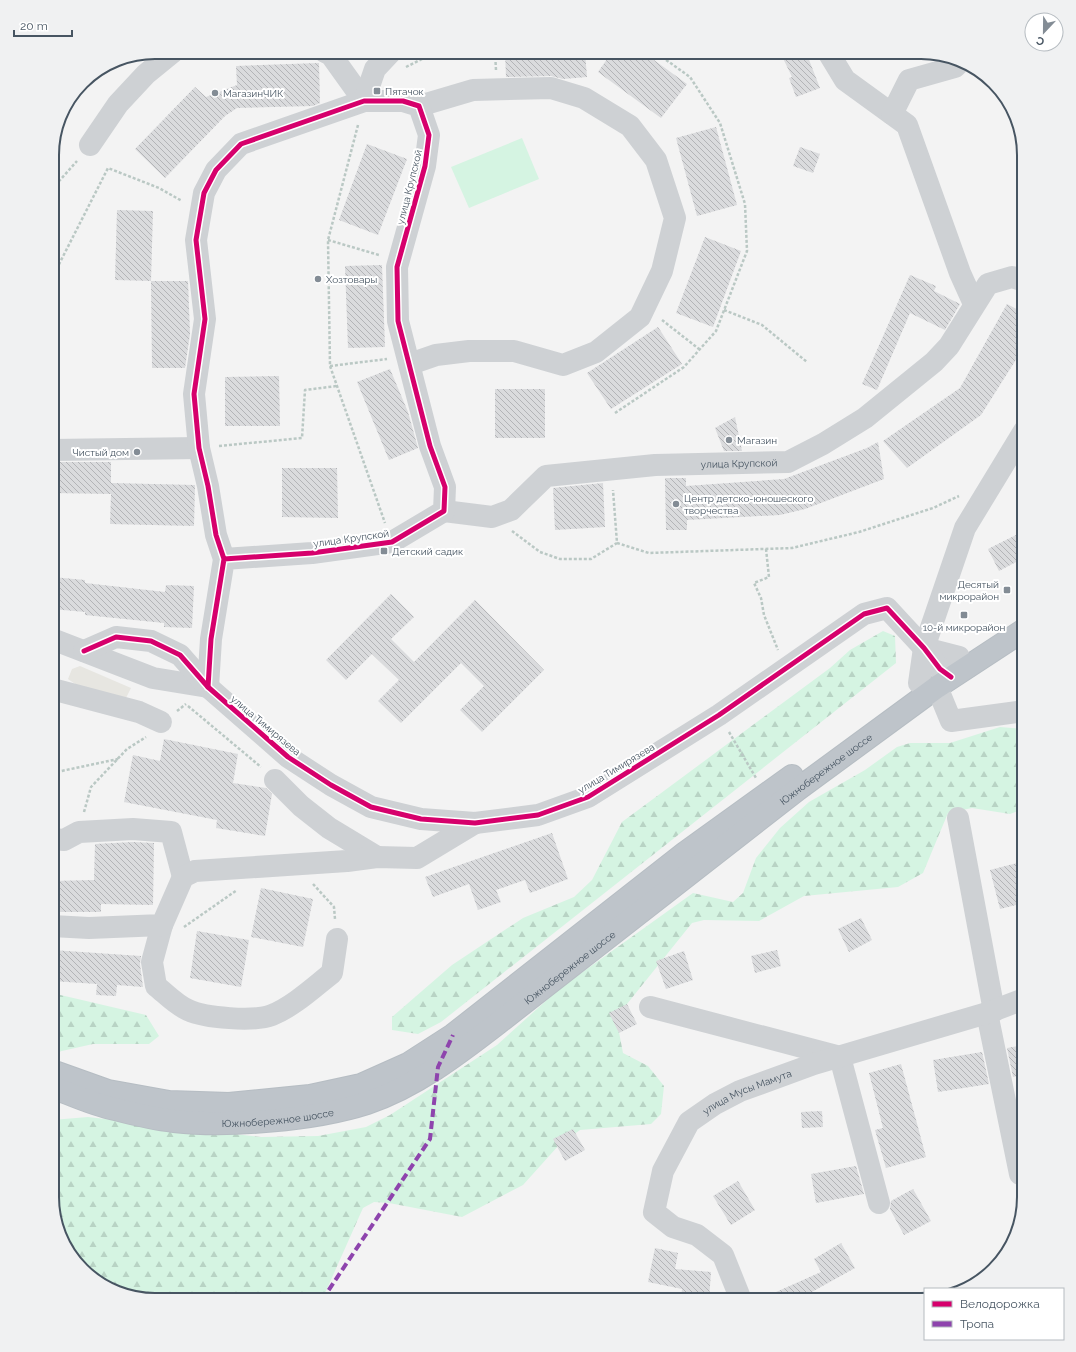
<svg xmlns="http://www.w3.org/2000/svg" width="1076" height="1352" font-family="Raleway,sans-serif">
	<style>
		.commercial { fill: #e7e6e1 }
		.forest { fill: url(#forest-firs) }
		.park { fill: #d5f4e2 }
		.building { fill: url(#building-back-hatch) }
		.lines { fill: none; stroke-linecap: round; stroke-linejoin: round }
		.highway-casing { stroke: #b6bdc3; stroke-width: 24 }
		.path { stroke: #bac8c4; stroke-width: 2.5; stroke-dasharray: 3 2; stroke-linecap: butt }
		.minor { stroke: #ced1d4; stroke-width: 22 }
		.highway { stroke: #bec4ca; stroke-width: 22 }
		.quiet { stroke: #8e44ad; stroke-width: 4; stroke-dasharray: 8 4; stroke-linecap: butt }
		.cycleway-casing { stroke: #fff; stroke-width: 8 }
		.cycleway { stroke: #d6006c; stroke-width: 5 }
		.poi-dot { fill: #838c95; stroke: #fff; stroke-width: 1.5 }
		.labels { text-anchor: middle; stroke-width: 4; stroke-linejoin: round; paint-order: stroke }
		.poi-label { font-size: 10px; fill: #475562; stroke: #fff; text-anchor: start }
		.street-label { font-size: 10px; fill: #475562; stroke: #fff }
		.rim { fill: none; stroke: #475562; stroke-width: 2 }
	</style>
	<defs>
		<pattern id="forest-firs" width="22" height="20" patternUnits="userSpaceOnUse"><rect width="22" height="20" fill="#d5f4e2"/><path d="M5 1l3.5 6h-7zM16 11l3.5 6h-7z" fill="#b8d3c4"/></pattern>
		<pattern id="building-back-hatch" width="6" height="6" patternUnits="userSpaceOnUse"><rect width="6" height="6" fill="#dadbdd"/><path d="M-1 5l2 2M0 0l6 6M5-1l2 2" fill="none" stroke="#b3b4b7"/></pattern>
	</defs>
	<rect width="100%" height="100%" fill="#f3f3f3"/>
	<path class="commercial" d="M 80,666 L 131,688 L 125,700 L 94,697 L 68,679 L 72,669 Z"/>
	<g class="forest">
		<path d="M 883,631 L 895,636 L 896,663 L 441,1022 L 418,1034 L 392,1030 L 392,1017 L 452,965 L 523,918 L 574,897 L 592,880 L 622,822 L 830,668 L 850,650 Z"/>
		<path d="M 1000,727 L 1024,729 L 1023,809 L 1010,814 L 972,808 L 948,813 L 923,873 L 898,887 L 804,896 L 759,921 L 704,920 L 692,923 L 627,1004 L 618,1027 L 623,1053 L 648,1066 L 664,1086 L 661,1114 L 651,1124 L 580,1130 L 559,1145 L 523,1185 L 462,1217 L 389,1203 L 374,1202 L 363,1208 L 322,1300 L 155,1300 L 104,1286 L 69,1255 L 52,1197 L 52,1120 L 88,1117 L 261,1137 L 318,1136 L 366,1127 L 390,1115 L 497,1045 L 559,989 L 693,893 L 733,902 L 743,893 L 756,858 L 780,828 L 809,802 L 865,770 L 897,747 L 910,743 L 950,743 Z"/>
		<path d="M 52,993 L 146,1015 L 159,1036 L 149,1044 L 93,1044 L 53,1053 Z"/>
	</g>
	<path class="park" d="M 522,138 L 539,179 L 469,208 L 451,167 Z"/>
	<g class="building">
		<path d="M 505,52 L 585,52 L 587,77 L 563,79 L 551,76 L 506,77 Z"/>
		<path d="M 612,52 L 643,52 L 687,84 L 661,118 L 598,72 Z"/>
		<path d="M 780,52 L 806,52 L 820,88 L 796,97 L 789,78 L 792,77 Z"/>
		<path d="M 319,63 L 320,103 L 313,106 L 237,108 L 225,116 L 165,178 L 135,149 L 195,87 L 206,97 L 237,85 L 236,66 Z"/>
		<path d="M 716,127 L 737,205 L 697,216 L 676,138 Z"/>
		<path d="M 367,144 L 407,159 L 378,235 L 339,220 Z"/>
		<path d="M 800,147 L 820,154 L 813,173 L 793,166 Z"/>
		<path d="M 117,210 L 153,211 L 151,281 L 115,280 Z"/>
		<path d="M 705,237 L 741,251 L 713,327 L 676,313 Z"/>
		<path d="M 382,265 L 385,347 L 348,348 L 345,266 Z"/>
		<path d="M 910,275 L 936,286 L 934,291 L 960,304 L 945,330 L 910,313 L 877,390 L 862,384 Z"/>
		<path d="M 151,281 L 188,281 L 190,334 L 185,368 L 152,368 Z"/>
		<path d="M 1007,304 L 1024,313 L 1024,347 L 981,415 L 907,468 L 883,441 L 960,388 Z"/>
		<path d="M 658,327 L 682,364 L 611,409 L 587,373 Z"/>
		<path d="M 390,369 L 408,412 L 418,448 L 389,460 L 357,382 Z"/>
		<path d="M 279,376 L 280,426 L 225,426 L 225,377 Z"/>
		<rect x="495" y="389" width="50" height="49"/>
		<path d="M 735,417 L 742,451 L 724,451 L 715,428 Z"/>
		<path d="M 878,442 L 884,479 L 805,509 L 780,515 L 687,520 L 687,530 L 666,530 L 665,478 L 686,478 L 686,486 L 784,479 L 867,448 Z"/>
		<path d="M 52,462 L 111,462 L 111,483 L 195,485 L 194,526 L 110,524 L 111,494 L 52,493 Z"/>
		<path d="M 282,468 L 337,468 L 338,518 L 282,517 Z"/>
		<path d="M 603,483 L 605,527 L 555,530 L 553,488 Z"/>
		<path d="M 1024,531 L 1024,561 L 1018,561 L 999,571 L 988,549 Z"/>
		<path d="M 52,577 L 85,580 L 85,583 L 165,592 L 166,585 L 194,586 L 192,628 L 164,627 L 164,623 L 85,615 L 85,612 L 52,609 Z"/>
		<path d="M 391,594 L 414,617 L 391,639 L 414,662 L 475,600 L 544,670 L 482,732 L 460,710 L 484,686 L 461,663 L 401,723 L 378,701 L 399,680 L 372,654 L 346,680 L 326,660 Z"/>
		<path d="M 164,739 L 238,754 L 233,783 L 266,788 L 272,794 L 265,836 L 216,828 L 217,820 L 124,802 L 133,755 L 160,761 Z"/>
		<path d="M 552,833 L 568,879 L 530,893 L 525,880 L 496,890 L 501,902 L 478,910 L 469,884 L 433,897 L 425,877 Z"/>
		<path d="M 133,842 L 154,843 L 153,905 L 101,904 L 101,912 L 52,912 L 52,881 L 94,880 L 95,844 Z"/>
		<path d="M 1021,862 L 1024,873 L 1024,903 L 1000,909 L 990,870 Z"/>
		<path d="M 261,888 L 313,899 L 303,947 L 251,937 Z"/>
		<path d="M 861,918 L 872,940 L 849,952 L 838,929 Z"/>
		<path d="M 197,931 L 249,940 L 241,987 L 190,978 Z"/>
		<path d="M 52,950 L 141,956 L 140,964 L 143,987 L 117,985 L 116,996 L 96,995 L 97,984 L 52,981 Z"/>
		<path d="M 777,950 L 781,966 L 755,973 L 751,956 Z"/>
		<path d="M 684,951 L 693,980 L 666,989 L 656,961 Z"/>
		<path d="M 627,1004 L 637,1024 L 619,1033 L 609,1013 Z"/>
		<path d="M 1024,1045 L 1024,1075 L 1013,1077 L 1007,1048 Z"/>
		<path d="M 982,1052 L 989,1084 L 938,1092 L 933,1060 Z"/>
		<path d="M 901,1064 L 926,1157 L 886,1168 L 875,1130 L 883,1128 L 869,1073 Z"/>
		<path d="M 822,1111 L 823,1127 L 802,1128 L 801,1112 Z"/>
		<path d="M 573,1129 L 585,1150 L 565,1161 L 553,1139 Z"/>
		<path d="M 856,1166 L 864,1194 L 816,1203 L 811,1174 Z"/>
		<path d="M 738,1181 L 755,1210 L 731,1225 L 713,1196 Z"/>
		<path d="M 913,1189 L 931,1221 L 904,1235 L 890,1209 L 891,1201 Z"/>
		<path d="M 841,1243 L 855,1268 L 810,1293 L 812,1300 L 758,1300 L 821,1272 L 814,1259 Z"/>
		<path d="M 655,1248 L 678,1253 L 675,1269 L 711,1272 L 709,1300 L 681,1299 L 682,1289 L 648,1282 Z"/>
	</g>
	<g class="lines">
		<defs>
			<g id="highway">
				<path d="M 52,1071 L 108,1091 L 169,1102 L 229,1104 L 310,1096 L 361,1085 L 408,1064 L 453,1035 L 685,853 L 792,776"/>
				<path id="s3" d="M 52,1087 C 73,1095 94,1105 115,1109 C 134,1114 155,1119 174,1121 C 229,1127 314,1120 367,1103 C 415,1087 458,1054 498,1023 L 798,789 L 937,687 L 1024,630"/>
			</g>
		</defs>
		<use href="#highway" class="highway-casing"/>
		<g class="path">
			<path d="M 495,52 L 496,70"/>
			<path d="M 406,67 L 424,58 L 442,52"/>
			<path d="M 358,125 L 328,240 L 330,366 L 385,523"/>
			<path d="M 52,189 L 77,161"/>
			<path d="M 328,240 L 379,255"/>
			<path d="M 52,278 L 108,168 L 159,188 L 182,201"/>
			<path d="M 724,310 L 762,325 L 807,362"/>
			<path d="M 662,320 L 699,349"/>
			<path d="M 330,366 L 387,359"/>
			<path d="M 615,413 L 684,367 L 716,331 L 747,251 L 745,204 L 720,123 L 690,77 L 655,52"/>
			<path d="M 219,446 L 302,438 L 305,390 L 337,386"/>
			<path d="M 512,531 L 540,552 L 560,559 L 591,559 L 617,543 L 613,490"/>
			<path d="M 617,543 L 649,553 L 792,548 L 859,532 L 933,508 L 959,496"/>
			<path d="M 766,549 L 769,577 L 754,583 L 761,598 L 764,615 L 778,650"/>
			<path d="M 188,706 L 261,767"/>
			<path d="M 177,711 L 186,704"/>
			<path d="M 729,732 L 756,778"/>
			<path d="M 52,773 L 118,759"/>
			<path d="M 84,812 L 91,787 L 127,749 L 146,737"/>
			<path d="M 313,884 L 334,907 L 335,919"/>
			<path d="M 184,927 L 237,890"/>
		</g>
		<g class="minor">
			<path d="M 325,52 L 331,55 L 364,101"/>
			<path d="M 828,52 L 845,80 L 907,125 L 960,273 L 974,304"/>
			<path d="M 364,101 L 375,69 L 391,52"/>
			<path d="M 892,114 L 909,80 L 955,67 L 960,62"/>
			<path d="M 90,145 L 118,104 L 146,74 L 173,52"/>
			<path d="M 410,364 L 436,355 L 469,351 L 514,351 L 563,365 L 596,352 L 640,317 L 662,271 L 675,218 L 656,160 L 630,126 L 584,98 L 551,88 L 473,90 L 419,106"/>
			<path d="M 52,450 L 199,448"/>
			<path id="s1" d="M 444,511 L 492,517 L 511,510 L 546,476 L 655,465 L 788,462 L 823,444 L 865,418 L 934,362 L 949,346 L 988,284 L 1012,277 L 1024,281"/>
			<path d="M 52,639 L 153,678 L 208,687"/>
			<path d="M 924,648 L 959,657"/>
			<path d="M 84,651 L 116,637 L 151,641 L 180,655 L 208,687 L 288,757 L 331,785 L 371,807 L 421,819 L 475,823 L 538,815 L 588,797 L 719,715 L 864,614 L 887,608 L 924,648 L 940,669 L 951,677"/>
			<path d="M 919,683 L 924,648 L 965,528 L 1024,431"/>
			<path d="M 208,687 L 211,639 L 224,559 L 216,535 L 208,486 L 199,448 L 194,394 L 205,319 L 196,240 L 204,193 L 216,170 L 241,144 L 364,101 L 403,101 L 419,106 L 429,135 L 425,166 L 397,267 L 398,321 L 430,446 L 445,487 L 444,511 L 392,542 L 312,553 L 224,559"/>
			<path d="M 937,687 L 951,721 L 1024,711"/>
			<path d="M 52,689 L 139,712 L 161,722"/>
			<path d="M 275,780 L 301,806 L 329,828 L 377,857"/>
			<path d="M 958,818 L 994,1011"/>
			<path d="M 52,839 L 64,840 L 79,832 L 133,829 L 171,832 L 183,877"/>
			<path d="M 162,925 L 152,962 L 156,986 C 165,993 176,1005 188,1010 C 205,1018 254,1022 272,1015 C 294,1006 314,987 332,973 L 337,939"/>
			<path d="M 52,926 L 89,928 L 162,925 L 183,877 L 195,871 L 347,861 L 377,857 L 417,858 L 475,823"/>
			<path d="M 650,1007 L 840,1057 L 879,1203"/>
			<path d="M 987,1013 L 1020,1174"/>
			<path id="s2" d="M 741,1300 L 723,1255 L 697,1235 L 673,1227 L 654,1212 L 663,1171 L 689,1122 L 715,1104 L 740,1091 L 814,1064 L 987,1013 L 1024,999"/>
		</g>
		<use href="#highway" class="highway"/>
		<path class="quiet" d="M 322,1300 L 430,1139 L 438,1067 L 453,1035"/>
		<defs>
			<g id="cycleway">
				<path d="M 84,651 L 116,637 L 151,641 L 180,655 L 208,687 L 288,757 L 331,785 L 371,807 L 421,819 L 475,823 L 538,815 L 588,797 L 719,715 L 864,614 L 887,608 L 924,648 L 940,669 L 951,677"/>
				<path d="M 208,687 L 211,639 L 224,559 L 216,535 L 208,486 L 199,448 L 194,394 L 205,319 L 196,240 L 204,193 L 216,170 L 241,144 L 364,101 L 403,101 L 419,106 L 429,135 L 425,166 L 397,267 L 398,321 L 430,446 L 445,487 L 444,511 L 392,542 L 312,553 L 224,559"/>
			</g>
		</defs>
		<use href="#cycleway" class="cycleway-casing"/>
		<use href="#cycleway" class="cycleway"/>
	</g>
	<g class="poi-dot">
		<rect x="373" y="87" width="8" height="8" rx="2"/>
		<circle cx="215" cy="93" r="4"/>
		<circle cx="318" cy="279" r="4"/>
		<circle cx="729" cy="440" r="4"/>
		<circle cx="137" cy="452" r="4"/>
		<circle cx="676" cy="504" r="4"/>
		<rect x="380" y="547" width="8" height="8" rx="2"/>
		<rect x="1003" y="586" width="8" height="8" rx="2"/>
		<rect x="960" y="611" width="8" height="8" rx="2"/>
	</g>
	<g class="labels">
		<g class="poi-label">
			<text x="385" y="95">Пятачок</text>
			<text x="223" y="97">МагазинЧИК</text>
			<text x="326" y="283">Хозтовары</text>
			<text x="737" y="444">Магазин</text>
			<text x="129" y="456" text-anchor="end">Чистый дом</text>
			<text x="684" y="502">Центр детско-юношеского<tspan x="684" dy="12">творчества</tspan></text>
			<text x="392" y="555">Детский садик</text>
			<text x="999" y="588" text-anchor="end">Десятый<tspan x="999" dy="12">микрорайон</tspan></text>
			<text x="964" y="631" text-anchor="middle">10-й микрорайон</text>
		</g>
		<g class="street-label">
			<text transform="translate(409 187) rotate(-76)" y="4">улица Крупской</text>
			<text dy="4" stroke="none"><textPath href="#s1" startOffset="311">улица Крупской</textPath></text>
			<text transform="translate(351 538) rotate(-8)" y="4">улица Крупской</text>
			<text transform="translate(266 725) rotate(40)" y="4">улица Тимирязева</text>
			<text transform="translate(616 768) rotate(-31)" y="4">улица Тимирязева</text>
			<text dy="4" stroke="none"><textPath href="#s3" startOffset="891">Южнобережное шоссе</textPath></text>
			<text dy="4" stroke="none"><textPath href="#s3" startOffset="567">Южнобережное шоссе</textPath></text>
			<text dy="4" stroke="none"><textPath href="#s2" startOffset="294">улица Мусы Мамута</textPath></text>
			<text dy="4" stroke="none"><textPath href="#s3" startOffset="231">Южнобережное шоссе</textPath></text>
		</g>
	</g>
	<path d="M0 0H1076V1352H0ZM155 59H921A96 96 0 0 1 1017 155V1197A96 96 0 0 1 921 1293H155A96 96 0 0 1 59 1197V155A96 96 0 0 1 155 59Z" fill="#f0f1f2" fill-rule="evenodd"/>
	<path class="rim" d="M155 59H921A96 96 0 0 1 1017 155V1197A96 96 0 0 1 921 1293H155A96 96 0 0 1 59 1197V155A96 96 0 0 1 155 59Z"/>
	<rect x="924" y="1288" width="140" height="52" fill="#ffffff" stroke="#b5bbc0"/>
	<rect x="932" y="1301" width="20" height="6" fill="#d6006c" stroke="#b5bbc0"/>
	<text x="960" y="1308" font-size="12" fill="#475562">Велодорожка</text>
	<rect x="932" y="1321" width="20" height="6" fill="#8e44ad" stroke="#b5bbc0"/>
	<text x="960" y="1328" font-size="12" fill="#475562">Тропа</text>
	<g transform="translate(1044 32) rotate(202)"><circle r="19" fill="#ffffff" stroke="#b5bbc0"/>
	<path d="M0-3L7 15L0 10L-7 15Z" fill="#838c95"/>
	<text y="-6" font-size="11" font-weight="bold" text-anchor="middle" fill="#475562">С</text>
	</g>
	<path d="M14 30v6h58v-6" fill="none" stroke="#475562" stroke-width="2"/>
	<text x="20" y="30" font-size="12" fill="#475562" stroke="#ffffff" stroke-width="3" paint-order="stroke">20 m</text>
</svg>
